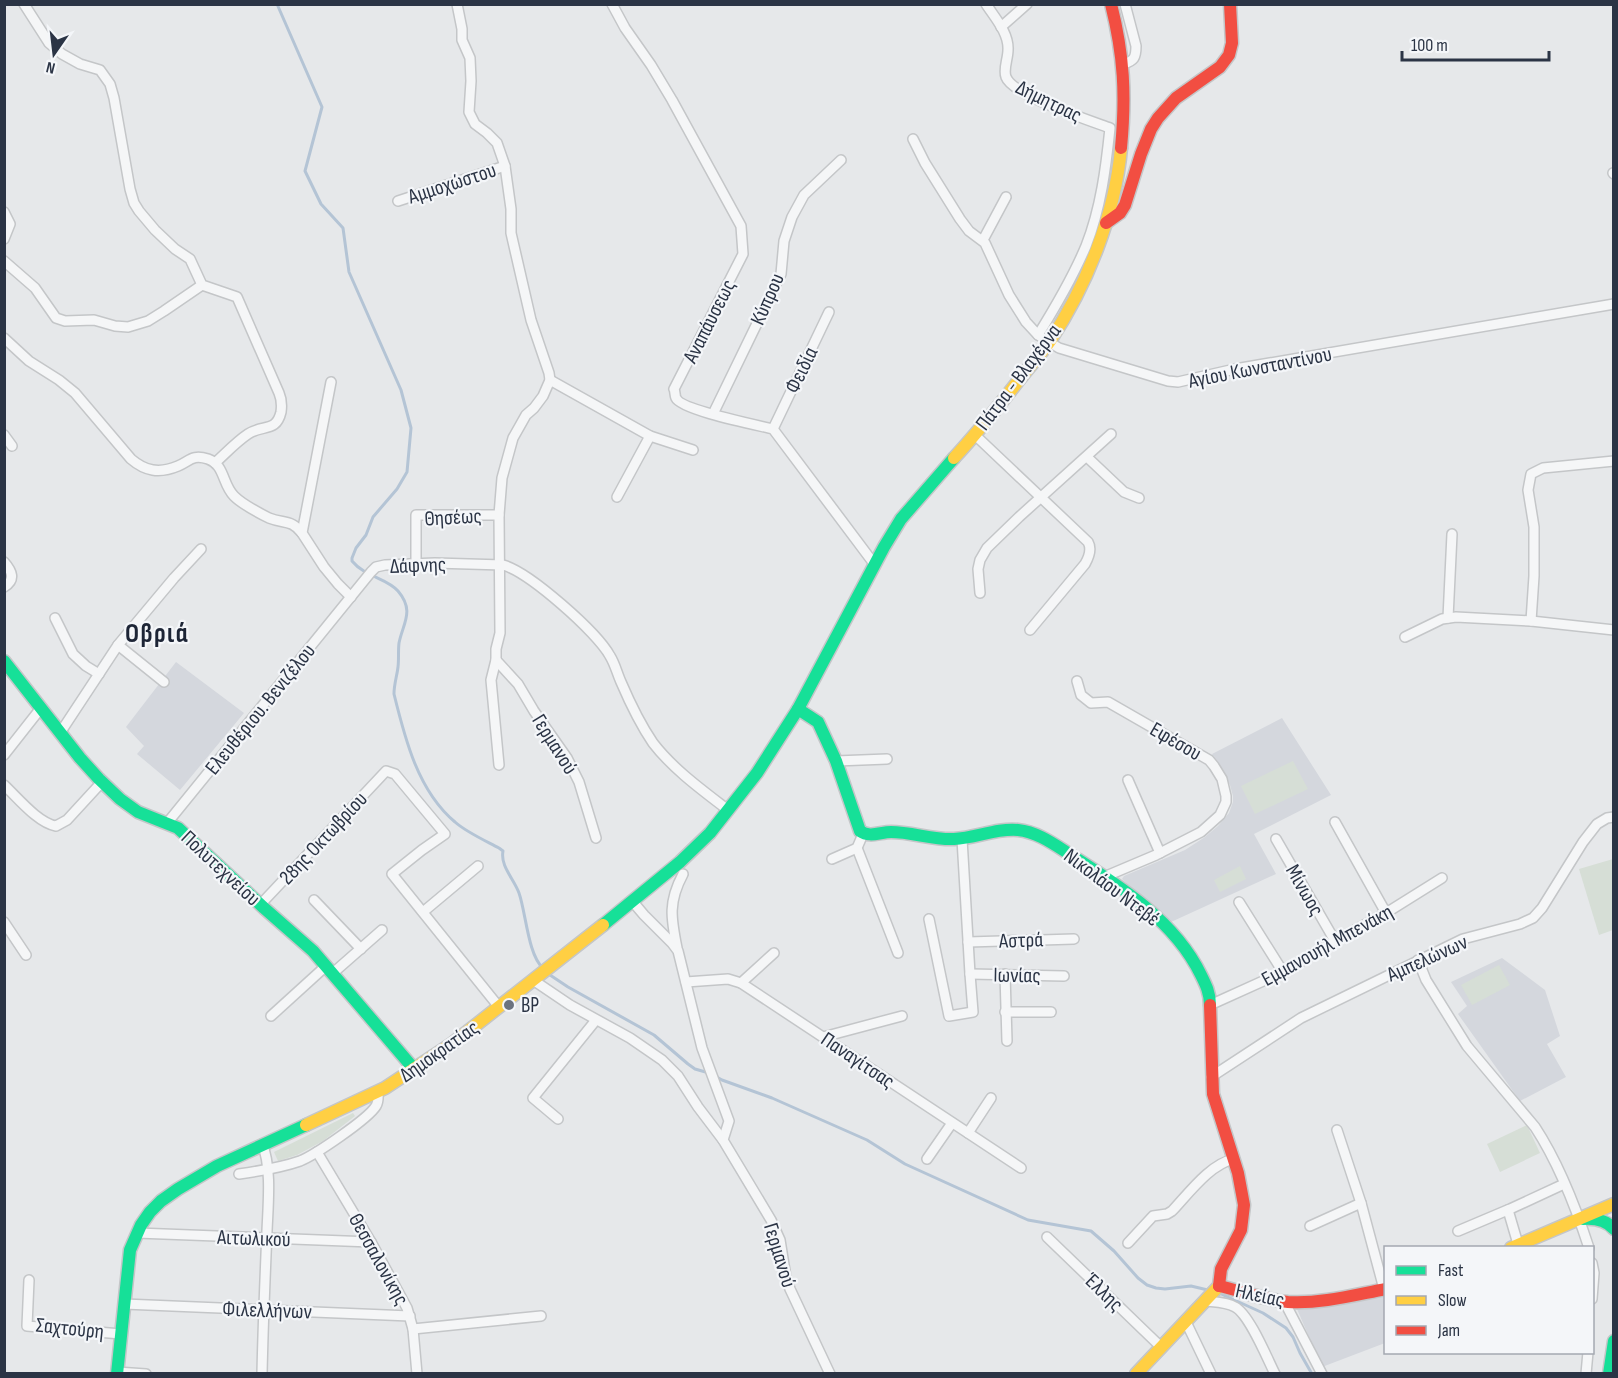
<svg xmlns="http://www.w3.org/2000/svg" width="1618" height="1378" font-family="'Sofia Sans Condensed',sans-serif">
	<style>
		.built { fill: #d4d7dd }
		.green { fill: #d6ded6 }
		.lines { fill: none; stroke-linecap: round; stroke-linejoin: round }
		.stream { stroke: #b4c4d5; stroke-width: 3 }
		.street-casing { stroke: #c4c6c8; stroke-width: 12 }
		.fast-casing { stroke: #c4c6c8; stroke-width: 15 }
		.slow-casing { stroke: #c4c6c8; stroke-width: 15 }
		.jam-casing { stroke: #c4c6c8; stroke-width: 15 }
		.street { stroke: #f5f6f7; stroke-width: 9 }
		.fast { stroke: #16e098; stroke-width: 12 }
		.slow { stroke: #ffcf43; stroke-width: 12 }
		.jam { stroke: #f24e42; stroke-width: 12 }
		.poi-dot { fill: #6c737f; stroke: #f4f6f9; stroke-width: 2 }
		.labels { text-anchor: middle; stroke-width: 4.5; stroke-linejoin: round; paint-order: stroke }
		.street-label { font-size: 21px; fill: #2b3445; stroke: #f4f6f9 }
		.poi-label { font-size: 21px; fill: #2b3445; stroke: #f4f6f9; text-anchor: start }
		.district-label { font-size: 27px; font-weight: bold; letter-spacing: 1.5px; fill: #1d2536; stroke: #f4f6f9 }
	</style>
	<rect width="100%" height="100%" fill="#e6e8ea"/>
	<g class="built">
		<path d="M 176,662 L 244,713 L 180,790 L 137,754 L 144,746 L 126,727 Z"/>
		<path d="M 1282,718 L 1331,795 L 1254,834 L 1276,874 L 1171,922 L 1125,882 L 1122,879 L 1124,876 L 1185,850 L 1205,837 L 1218,826 L 1229,813 L 1233,802 L 1233,796 L 1230,785 L 1212,754 Z"/>
		<path d="M 1502,958 L 1545,990 L 1560,1036 L 1547,1044 L 1566,1077 L 1520,1101 L 1458,1014 L 1467,1006 L 1451,982 Z"/>
		<path d="M 1385,1294 L 1385,1343 L 1322,1367 L 1297,1309 L 1324,1306 Z"/>
	</g>
	<g class="green">
		<path d="M 1293,761 L 1308,789 L 1255,814 L 1241,786 Z"/>
		<path d="M 1613,859 L 1613,930 L 1599,935 L 1579,869 Z"/>
		<path d="M 1240,866 L 1246,879 L 1220,892 L 1214,880 Z"/>
		<path d="M 1499,965 L 1510,985 L 1472,1005 L 1461,985 Z"/>
		<path d="M 353,1113 L 355,1116 L 323,1141 L 297,1155 L 278,1161 L 274,1152 Z"/>
		<path d="M 1527,1125 L 1540,1153 L 1500,1172 L 1487,1144 Z"/>
	</g>
	<g class="lines">
		<g class="stream">
			<path d="M 277,4 L 322,107 L 305,171 L 321,204 L 343,228 L 349,272 L 401,390 L 411,428 L 407,472 L 397,489 L 373,517 L 366,535 L 356,548 L 352,558 L 352,561 C 365,577 387,578 398,591 C 415,611 403,623 399,643 C 398,651 399,659 398,667 C 397,676 394,684 394,694 C 405,739 418,791 455,822 C 466,832 486,841 499,848 L 503,851 C 500,866 514,879 519,893 C 526,913 528,955 543,968"/>
			<path d="M 547,973 L 568,987 L 654,1035 L 688,1064 L 695,1069 L 709,1073"/>
			<path d="M 715,1076 L 722,1080 L 772,1098 L 867,1140 L 905,1164 L 1028,1220 L 1091,1231 L 1114,1251 L 1138,1278 L 1147,1285 L 1156,1288 L 1165,1289 L 1191,1286 L 1212,1291"/>
			<path d="M 1219,1293 L 1263,1313 L 1286,1328 L 1293,1337 L 1300,1353 L 1312,1374"/>
		</g>
		<defs>
			<g id="street">
				<path d="M 24,4 L 49,43 L 62,54 L 80,64 L 100,70 L 110,84 L 114,98 L 130,189 L 134,203 L 139,211 L 155,230 L 175,249 L 190,259 L 202,285 L 237,297 L 279,393 C 282,400 282,405 281,412 C 276,433 263,424 248,434 C 236,442 226,453 215,463"/>
				<path d="M 457,4 L 462,29 L 462,40 L 470,58 L 471,81 L 469,112 L 475,124 L 487,133 L 497,143 L 505,166 L 511,209 L 511,233 L 531,320 L 549,373 L 550,380 L 543,396 L 534,408 L 526,415 L 513,438 L 502,478 L 499,515 L 500,633 L 496,649 L 496,660 L 491,680 L 499,765"/>
				<path d="M 612,4 L 625,28 L 651,65 L 672,100 L 741,226 L 743,254 L 674,389 C 675,390 675,397 676,398 C 681,410 757,425 773,429 L 875,565"/>
				<path d="M 986,4 C 995,18 1009,33 1008,50 C 1008,59 1003,69 1006,77 C 1012,95 1091,121 1110,128 C 1106,167 1101,208 1086,246 C 1073,277 1056,306 1038,335"/>
				<path d="M 1001,27 L 1027,4"/>
				<path d="M 1123,64 C 1134,61 1136,58 1136,46 L 1125,4"/>
				<path d="M 913,139 L 925,163 L 960,219 L 969,231 L 985,243 L 1009,295 L 1026,322 L 1038,335 L 1059,348 L 1168,381 L 1178,382 L 1235,369 L 1614,304"/>
				<path d="M 1613,173 L 1614,174"/>
				<path d="M 398,201 L 505,166"/>
				<path d="M 4,212 L 10,224 L 4,239"/>
				<path d="M 983,240 L 1006,197"/>
				<path d="M 4,261 L 35,288 L 56,318 L 65,321 L 94,320 L 115,326 L 128,327 L 148,321 L 164,311 L 202,285"/>
				<path d="M 4,338 L 29,361 L 59,380 L 75,393 L 131,459 C 145,471 159,474 178,466 C 190,461 192,454 208,459 C 225,465 222,484 234,496 C 243,505 257,512 269,518 C 284,524 291,519 302,533"/>
				<path d="M 550,380 L 650,436 L 693,450"/>
				<path d="M 331,382 L 302,533 L 324,567 L 338,584 L 351,597"/>
				<path d="M 713,414 L 781,274 L 784,241 L 792,217 L 804,195 L 841,160"/>
				<path d="M 773,429 L 829,312"/>
				<path d="M 4,435 L 12,446"/>
				<path d="M 975,435 L 1088,542 C 1092,549 1089,557 1085,564 L 1030,630"/>
				<path d="M 1087,457 L 1124,492 L 1139,498"/>
				<path d="M 617,497 L 650,436"/>
				<path d="M 4,562 C 12,571 16,580 4,587"/>
				<path d="M 416,564 L 416,515 L 499,515"/>
				<path d="M 980,593 L 978,569 L 980,560 L 987,548 L 1019,517 L 1111,434"/>
				<path d="M 55,618 L 73,654 L 86,666 L 99,674"/>
				<path d="M 1448,618 L 1452,534"/>
				<path d="M 1531,621 L 1534,576 L 1534,527 L 1528,490 L 1531,474 L 1543,468 L 1614,461"/>
				<path d="M 1405,637 L 1442,619 L 1456,617 L 1531,621 L 1614,630"/>
				<path d="M 118,645 L 164,682"/>
				<path d="M 496,660 L 518,684 L 534,711 L 567,758 L 579,782 L 596,838"/>
				<path d="M 1077,681 L 1081,695 L 1091,703 L 1108,702 L 1209,760 L 1214,766 L 1222,779 L 1226,796 L 1226,802 L 1220,815 L 1201,832 L 1156,855 L 1104,877"/>
				<path d="M 60,733 L 118,645 L 174,578 L 201,549"/>
				<path d="M 4,755 L 41,708"/>
				<path d="M 836,761 L 887,759"/>
				<path d="M 1128,780 L 1160,853"/>
				<path d="M 4,785 C 18,798 38,823 56,826 L 67,820 L 101,783"/>
				<path d="M 168,822 L 371,572 L 376,567 L 385,565 L 435,563 L 503,565 C 529,572 597,632 610,656 C 615,664 617,673 621,682 C 630,703 640,724 653,743 C 673,769 702,790 728,810"/>
				<path d="M 1335,822 L 1386,913"/>
				<path d="M 1276,839 L 1335,941"/>
				<path d="M 857,848 L 898,953"/>
				<path d="M 832,859 L 857,848 L 863,834"/>
				<path d="M 314,900 L 361,949"/>
				<path d="M 633,902 L 644,915 L 672,943 L 678,951 L 702,1048 L 729,1121 L 723,1140 L 771,1220 L 780,1240 L 786,1277 L 790,1289 L 830,1374"/>
				<path d="M 1239,902 L 1283,972"/>
				<path d="M 260,905 L 386,771 L 395,774 L 445,834 L 422,850 L 392,874 L 499,1007"/>
				<path d="M 423,912 L 478,866"/>
				<path d="M 929,919 L 949,1016 L 973,1012 L 970,974 L 962,839"/>
				<path d="M 4,922 L 26,955"/>
				<path d="M 968,942 L 1074,939"/>
				<path d="M 677,948 C 671,918 668,902 683,874"/>
				<path d="M 1418,960 L 1426,980 L 1467,1046 L 1535,1127 C 1558,1162 1576,1208 1589,1248"/>
				<path d="M 333,973 L 382,930"/>
				<path d="M 970,974 L 1064,976"/>
				<path d="M 1005,974 L 1007,1041"/>
				<path d="M 533,980 L 570,1005 L 630,1038 L 662,1060 L 678,1076 L 698,1107 L 723,1140"/>
				<path d="M 686,982 L 728,979 L 741,983 L 1021,1168"/>
				<path d="M 741,983 L 774,953"/>
				<path d="M 1210,1005 L 1283,972 L 1335,941 L 1386,913 L 1442,878"/>
				<path d="M 1005,1012 L 1051,1012"/>
				<path d="M 271,1016 L 326,966"/>
				<path d="M 823,1037 L 902,1016"/>
				<path d="M 1211,1077 L 1301,1018 L 1463,939 L 1520,924 L 1533,918 L 1542,908 L 1583,842 L 1597,824 L 1607,818 L 1614,817"/>
				<path d="M 558,1119 L 533,1098 L 596,1020"/>
				<path d="M 1337,1130 L 1361,1203 L 1384,1289"/>
				<path d="M 968,1133 L 991,1098"/>
				<path d="M 317,1152 L 371,1242 L 407,1308 L 413,1329 L 417,1374"/>
				<path d="M 927,1159 L 952,1123"/>
				<path d="M 239,1174 C 260,1171 280,1168 300,1161 C 315,1155 368,1119 376,1106 C 379,1101 378,1097 378,1092"/>
				<path d="M 1508,1210 L 1518,1244"/>
				<path d="M 1310,1226 L 1361,1203"/>
				<path d="M 1458,1231 L 1510,1209 L 1564,1184"/>
				<path d="M 137,1233 L 371,1242"/>
				<path d="M 1047,1237 L 1161,1347"/>
				<path d="M 1128,1243 L 1153,1216 L 1167,1214 L 1172,1211 C 1189,1193 1210,1164 1234,1159"/>
				<path d="M 1592,1263 L 1594,1273 L 1592,1299"/>
				<path d="M 29,1280 L 27,1326 L 121,1334"/>
				<path d="M 1206,1301 C 1216,1302 1227,1302 1235,1307 C 1249,1314 1267,1358 1275,1374"/>
				<path d="M 1284,1301 L 1322,1374"/>
				<path d="M 124,1304 L 410,1316"/>
				<path d="M 1186,1322 L 1211,1374"/>
				<path d="M 413,1329 L 541,1316"/>
				<path d="M 117,1372 L 146,1374"/>
				<path d="M 262,1374 C 263,1326 265,1278 267,1231 C 268,1206 272,1166 262,1144"/>
				<path d="M 1586,1374 L 1588,1352"/>
			</g>
			<g id="fast">
				<path d="M 4,661 L 80,758 L 99,779 L 120,799 L 138,812 L 178,828 L 264,908 L 313,951 L 414,1069"/>
				<path d="M 798,709 L 818,722 L 836,761 L 860,831 C 870,838 880,832 891,832 C 912,832 933,840 954,839 C 976,838 996,828 1018,830 C 1038,832 1055,845 1071,855 C 1120,886 1175,921 1201,975 C 1206,985 1210,993 1210,1005"/>
				<path d="M 603,925 L 680,862 L 710,833 L 757,773 L 798,709 L 884,547 L 901,519 L 954,458"/>
				<path d="M 1583,1219 C 1595,1218 1606,1220 1614,1229"/>
				<path d="M 117,1374 L 130,1250 L 141,1225 L 150,1212 L 161,1201 L 178,1189 L 217,1166 L 306,1125"/>
				<path d="M 1609,1374 L 1614,1341"/>
			</g>
			<g id="slow">
				<path d="M 954,458 C 977,433 998,407 1019,380 C 1029,367 1041,354 1050,341 C 1087,285 1115,215 1121,148"/>
				<path d="M 306,1125 L 385,1088 L 453,1043 L 603,925"/>
				<path d="M 1511,1248 L 1614,1204"/>
				<path d="M 1136,1374 L 1219,1286"/>
			</g>
			<g id="jam">
				<path d="M 1111,4 C 1124,56 1126,95 1121,148"/>
				<path d="M 1106,223 L 1120,213 L 1125,205 L 1141,154 L 1151,129 L 1158,118 L 1176,98 L 1220,67 L 1229,55 L 1232,43 L 1230,4"/>
				<path d="M 1210,1005 L 1213,1094 L 1238,1173 L 1244,1205 L 1241,1230 L 1221,1269 L 1219,1286"/>
				<path d="M 1219,1286 C 1242,1291 1264,1300 1288,1302 C 1321,1304 1354,1295 1386,1289"/>
			</g>
		</defs>
		<use href="#street" class="street-casing"/>
		<use href="#fast" class="fast-casing"/>
		<use href="#slow" class="slow-casing"/>
		<use href="#jam" class="jam-casing"/>
		<use href="#street" class="street"/>
		<use href="#fast" class="fast"/>
		<use href="#slow" class="slow"/>
		<use href="#jam" class="jam"/>
	</g>
	<circle class="poi-dot" cx="509" cy="1005" r="6"/>
	<g class="labels">
		<g class="street-label">
			<text transform="translate(1049 101) rotate(26)" y="7">Δήμητρας</text>
			<text transform="translate(452 183) rotate(-18)" y="7">Αμμοχώστου</text>
			<text transform="translate(767 299) rotate(-66)" y="7">Κύπρου</text>
			<text transform="translate(709 321) rotate(-63)" y="7">Αναπάυσεως</text>
			<text transform="translate(1260 367) rotate(-11)" y="7">Αγίου Κωνσταντίνου</text>
			<text transform="translate(801 370) rotate(-64)" y="7">Φειδία</text>
			<text transform="translate(1018 377) rotate(-53)" y="7">Πάτρα - Βλαχέρνα</text>
			<text transform="translate(453 517) rotate(-3)" y="7">Θησέως</text>
			<text transform="translate(418 565) rotate(-2)" y="7">Δάφνης</text>
			<text transform="translate(260 709) rotate(-51)" y="7">Ελευθέριου. Βενιζέλου</text>
			<text transform="translate(1176 741) rotate(30)" y="7">Εφέσου</text>
			<text transform="translate(555 744) rotate(58)" y="7">Γερμανού</text>
			<text transform="translate(323 838) rotate(-47)" y="7">28ης Οκτωβρίου</text>
			<text transform="translate(221 868) rotate(43)" y="7">Πολυτεχνείου</text>
			<text transform="translate(1112 887) rotate(37)" y="7">Νικολάου Ντεβέ</text>
			<text transform="translate(1305 890) rotate(60)" y="7">Μίνωος</text>
			<text transform="translate(1021 940) rotate(-2)" y="7">Αστρά</text>
			<text transform="translate(1327 945) rotate(-29)" y="7">Εμμανουήλ Μπενάκη</text>
			<text transform="translate(1427 958) rotate(-24)" y="7">Αμπελώνων</text>
			<text transform="translate(1017 975) rotate(1)" y="7">Ιωνίας</text>
			<text transform="translate(439 1051) rotate(-35)" y="7">Δημοκρατίας</text>
			<text transform="translate(858 1060) rotate(34)" y="7">Παναγίτσας</text>
			<text transform="translate(254 1238) rotate(2)" y="7">Αιτωλικού</text>
			<text transform="translate(780 1255) rotate(73)" y="7">Γερμανού</text>
			<text transform="translate(379 1259) rotate(61)" y="7">Θεσσαλονίκης</text>
			<text transform="translate(1104 1292) rotate(44)" y="7">Έλλης</text>
			<text transform="translate(1260 1295) rotate(12)" y="7">Ηλείας</text>
			<text transform="translate(267 1310) rotate(2)" y="7">Φιλελλήνων</text>
			<text transform="translate(70 1328) rotate(6)" y="7">Σαχτούρη</text>
		</g>
		<g class="poi-label">
			<text x="521" y="1012">BP</text>
		</g>
		<g class="district-label">
			<text x="157" y="642">Οβριά</text>
		</g>
	</g>
	<rect width="1618" height="1378" fill="none" stroke="#2b3445" stroke-width="12"/>
	<rect x="1384" y="1246" width="210" height="108" fill="#f4f6f9" stroke="#a4a8b1" stroke-width="1.5"/>
	<rect x="1396" y="1266" width="30" height="9" fill="#16e098" stroke="#a4a8b1" stroke-width="1.5"/>
	<text x="1438" y="1276" font-size="18" fill="#2b3445">Fast</text>
	<rect x="1396" y="1296" width="30" height="9" fill="#ffcf43" stroke="#a4a8b1" stroke-width="1.5"/>
	<text x="1438" y="1306" font-size="18" fill="#2b3445">Slow</text>
	<rect x="1396" y="1326" width="30" height="9" fill="#f24e42" stroke="#a4a8b1" stroke-width="1.5"/>
	<text x="1438" y="1336" font-size="18" fill="#2b3445">Jam</text>
	<g transform="translate(54 54) rotate(194)" stroke="#f4f6f9" stroke-width="4.5" paint-order="stroke">
	<path d="M0-4.5L10 22L0 15L-10 22Z" fill="#2b3445"/>
	<text y="-9" font-size="16" font-weight="bold" text-anchor="middle" fill="#2b3445">N</text>
	</g>
	<path d="M1402 51v9h147v-9" fill="none" stroke="#2b3445" stroke-width="3"/>
	<text x="1411" y="51" font-size="18" fill="#2b3445" stroke="#f4f6f9" stroke-width="4.5" paint-order="stroke">100 m</text>
</svg>
